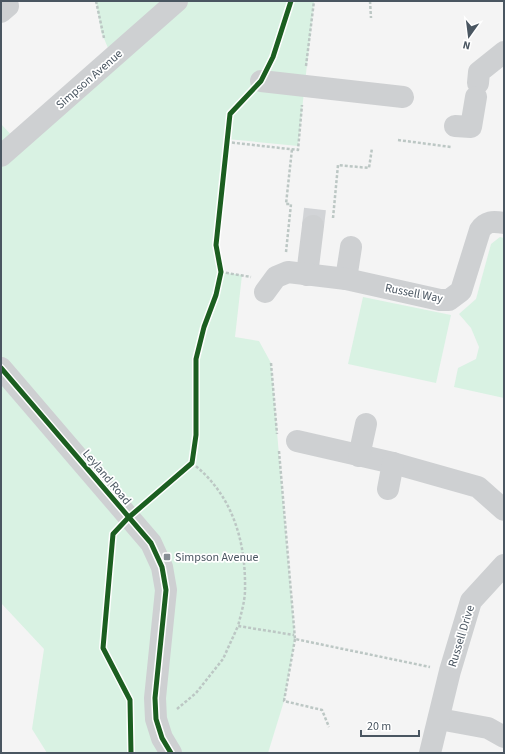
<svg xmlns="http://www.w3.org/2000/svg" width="505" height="754" font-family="'Source Sans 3',sans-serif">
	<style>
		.green { fill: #d9f2e3 }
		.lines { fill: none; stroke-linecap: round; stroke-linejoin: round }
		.minor-tunnel { stroke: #d2d4d7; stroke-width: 22; stroke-dasharray: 22 11; stroke-linecap: butt }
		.path { stroke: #bcc7c4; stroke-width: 2.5; stroke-dasharray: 3 2; stroke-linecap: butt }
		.minor { stroke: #ced0d2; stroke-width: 22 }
		.cycleway-casing { stroke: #fff; stroke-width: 8 }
		.cycleway { stroke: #1b5e20; stroke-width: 5 }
		.poi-dot { fill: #868d94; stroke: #fff; stroke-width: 1.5 }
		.labels { text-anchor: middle; stroke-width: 3.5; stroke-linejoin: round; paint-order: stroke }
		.street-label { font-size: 12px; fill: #4a5661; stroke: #fff }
		.poi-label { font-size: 12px; fill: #4a5661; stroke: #fff; text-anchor: start }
	</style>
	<rect width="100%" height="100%" fill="#f4f4f4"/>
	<g class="green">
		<path d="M 96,1 L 314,1 L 298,146 L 227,139 L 216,245 L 221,272 L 242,275 L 235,337 L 259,341 L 271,363 L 295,639 L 284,701 L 268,753 L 47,753 L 32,729 L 44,649 L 1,603 L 1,124 L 17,141 L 112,58 L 101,31 Z"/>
		<path d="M 500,237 L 504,238 L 504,398 L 454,387 L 458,368 L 476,359 L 479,347 L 471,328 L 459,314 L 476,299 L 491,244 Z"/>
		<path d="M 363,297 L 451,315 L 436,383 L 348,364 Z"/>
	</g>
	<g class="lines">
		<path class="minor-tunnel" d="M 313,226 L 315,209"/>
		<g class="path">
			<path d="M 96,1 L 104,38"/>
			<path d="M 370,1 L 371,18"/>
			<path d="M 306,66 L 314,1"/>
			<path d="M 398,140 L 451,147"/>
			<path d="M 227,142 L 298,150 L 302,105"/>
			<path d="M 333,218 L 338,165 L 369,168 L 372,148"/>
			<path d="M 286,252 L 291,204 L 286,204 L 292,149"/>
			<path d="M 221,272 L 251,277"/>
			<path d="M 271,363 L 277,434"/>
			<path d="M 279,451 L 295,639 L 430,667"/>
			<path d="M 192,463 C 232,494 246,540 245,590 C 245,601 241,614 238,626 L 294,635"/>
			<path d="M 295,639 L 284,701 L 322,710 L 329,727"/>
			<path d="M 177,709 L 196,693 L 223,659 L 238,626"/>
		</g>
		<g class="minor">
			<path d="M 1,12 L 8,6"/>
			<path d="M 261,81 L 403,97"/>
			<path d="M 478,83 L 479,72 L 504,52"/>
			<path d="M 455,126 L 471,127 L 476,97"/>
			<path d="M 1,156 L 177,1"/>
			<path d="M 307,275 L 313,226"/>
			<path d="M 346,279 L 351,247"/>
			<path d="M 265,292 L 276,277 L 288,272 L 346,279 L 440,300 L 449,300 L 461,291 L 480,230 C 486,221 493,221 504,223"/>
			<path d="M 1,368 L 151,543 L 162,567 L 166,590 L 155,698 L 156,719 L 162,738 L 171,753"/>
			<path d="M 297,441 L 393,463 L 478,487 L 504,510"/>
			<path d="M 359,456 L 366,424"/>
			<path d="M 388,489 L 393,463"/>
			<path d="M 439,719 L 488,728 L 504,737"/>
			<path d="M 430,753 L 450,671 L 471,601 L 504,565"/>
		</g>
		<defs>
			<g id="cycleway">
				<path d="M 1,368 L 151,543 L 162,567 L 166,590 L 155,698 L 156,719 L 162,738 L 171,753"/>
				<path d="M 131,753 L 130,700 L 103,648 L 113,534 L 128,518 L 192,463 L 196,435 L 196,359 L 204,327 L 216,295 L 221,272 L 216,245 L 230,114 L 261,81 L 273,57 L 291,1"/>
			</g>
		</defs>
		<use href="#cycleway" class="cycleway-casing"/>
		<use href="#cycleway" class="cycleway"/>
	</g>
	<rect class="poi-dot" x="163" y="553" width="8" height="8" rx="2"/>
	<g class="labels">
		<g class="street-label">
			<text transform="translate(89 79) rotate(-41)" y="4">Simpson Avenue</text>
			<text transform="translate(414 293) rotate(11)" y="4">Russell Way</text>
			<text transform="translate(107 477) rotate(50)" y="4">Leyland Road</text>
			<text transform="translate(461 636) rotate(-73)" y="4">Russell Drive</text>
		</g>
		<g class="poi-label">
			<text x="175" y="561">Simpson Avenue</text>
		</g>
	</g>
	<rect width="505" height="754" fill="none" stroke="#4a5661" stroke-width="4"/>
	<g transform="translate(469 36) rotate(194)" stroke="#ffffff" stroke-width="3" paint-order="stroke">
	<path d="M0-3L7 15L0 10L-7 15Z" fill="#4a5661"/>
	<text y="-6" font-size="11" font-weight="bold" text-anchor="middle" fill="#4a5661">N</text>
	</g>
	<path d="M361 730v6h58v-6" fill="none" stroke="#4a5661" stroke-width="2"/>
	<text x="367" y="730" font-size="12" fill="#4a5661" stroke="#ffffff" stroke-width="3" paint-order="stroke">20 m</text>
</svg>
